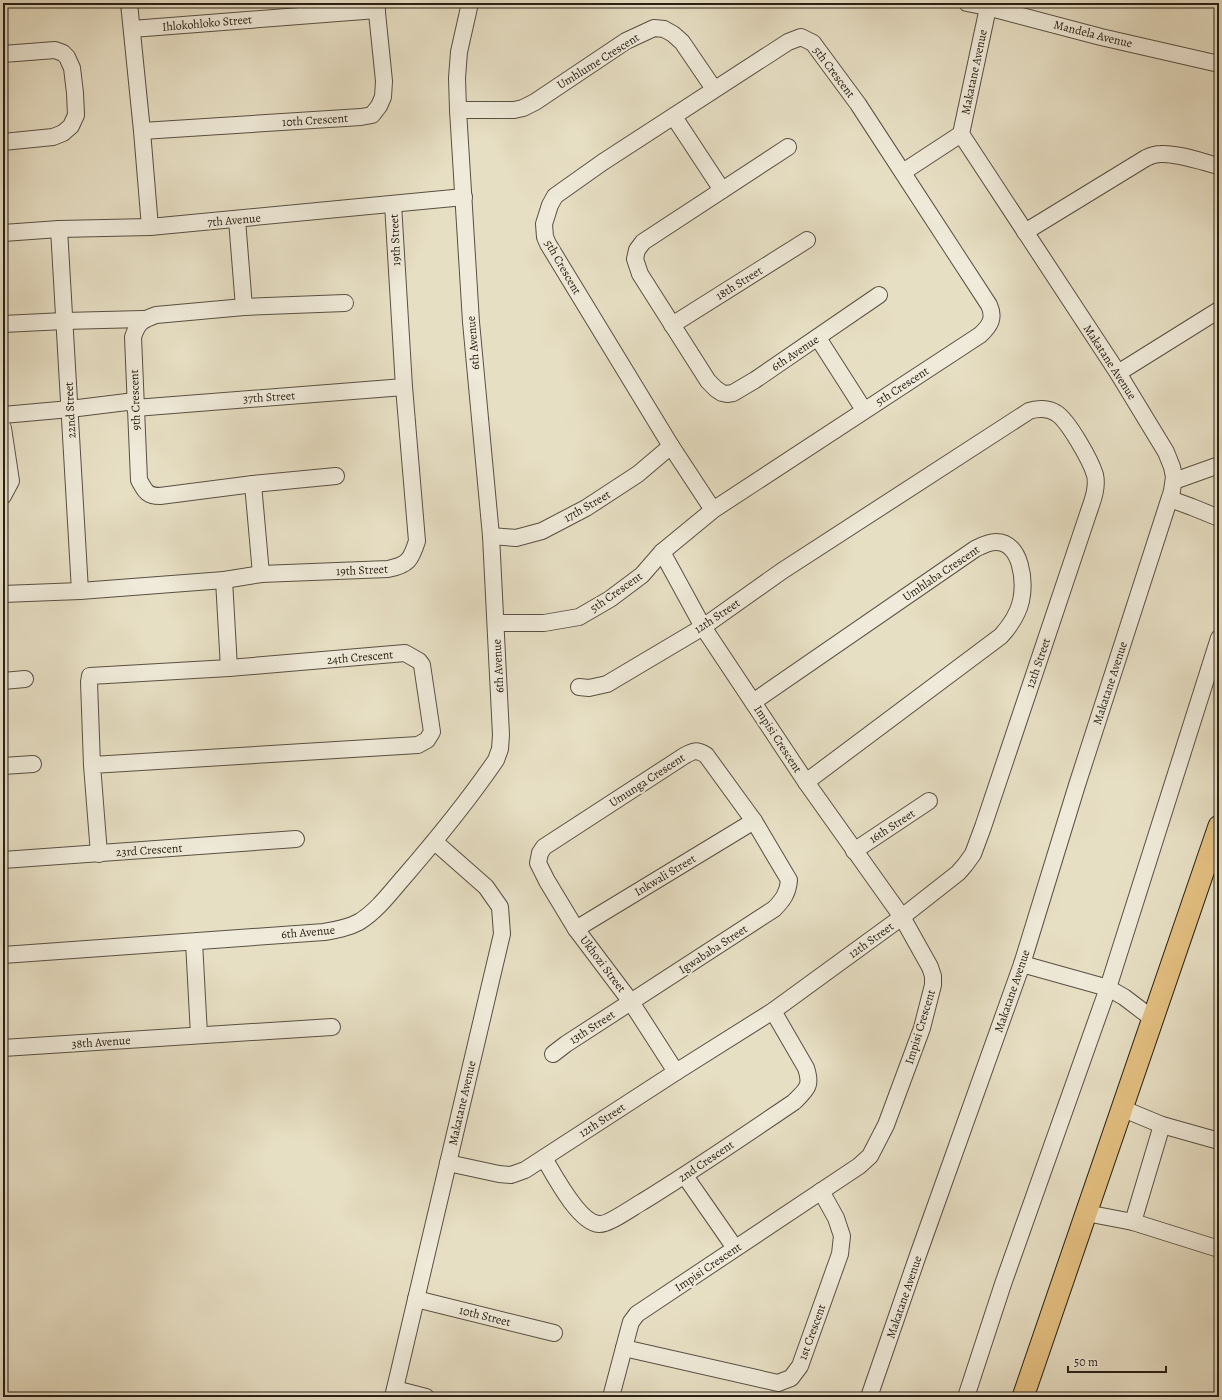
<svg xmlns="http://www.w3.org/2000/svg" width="1222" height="1400" font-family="Alegreya,serif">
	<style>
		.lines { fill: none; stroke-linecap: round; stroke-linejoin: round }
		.minor-casing { stroke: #595042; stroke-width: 18 }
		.major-casing { stroke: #2a2016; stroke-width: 23 }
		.minor { stroke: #efead9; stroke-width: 16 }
		.major { stroke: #e4c082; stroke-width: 21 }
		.labels { text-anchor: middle; stroke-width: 4; stroke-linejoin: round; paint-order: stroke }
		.street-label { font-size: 12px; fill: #2a2016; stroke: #efead9 }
	</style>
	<rect width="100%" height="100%" fill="#e7dfc4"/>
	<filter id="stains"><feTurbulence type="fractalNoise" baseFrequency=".005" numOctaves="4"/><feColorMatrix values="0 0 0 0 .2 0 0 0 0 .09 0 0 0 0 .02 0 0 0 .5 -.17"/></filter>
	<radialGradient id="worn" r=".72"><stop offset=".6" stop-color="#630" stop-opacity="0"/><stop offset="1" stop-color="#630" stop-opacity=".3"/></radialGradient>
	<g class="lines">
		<defs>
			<g id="minor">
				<path d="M 129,3 L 142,131 L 150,227"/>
				<path d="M 967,3 L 987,7 L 1101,37 L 1219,64"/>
				<path d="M 132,29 L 377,10"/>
				<path d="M 3,54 L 55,50 L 63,53 L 67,57 L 72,68 L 75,93 L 76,115 L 71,126 L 63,133 L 53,137 L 3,142"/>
				<path d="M 458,110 L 514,110 L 523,108 L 535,102 L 626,41 L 654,28 L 664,29 L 673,34 L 682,42 L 714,89"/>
				<path d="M 674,117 L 722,190"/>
				<path d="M 142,131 L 361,117 L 372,115 L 379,106 L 383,97 L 384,81 L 376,3"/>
				<path d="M 788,147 L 643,242 L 637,250 L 635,259 L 640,274 L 708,381 L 716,389 L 722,393 L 727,394 L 733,393 L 755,380 L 879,295"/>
				<path d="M 903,172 L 961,134"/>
				<path d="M 237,220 L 244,307"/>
				<path d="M 59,229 L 80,591"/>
				<path d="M 1025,232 L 1146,158 C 1150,156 1155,154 1161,154 C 1177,153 1203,162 1219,166"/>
				<path d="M 3,233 L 59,229 L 150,227 L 464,197"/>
				<path d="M 3,324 L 64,321 L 143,319"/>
				<path d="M 672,325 L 807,240"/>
				<path d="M 818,338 L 864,410"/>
				<path d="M 1118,373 L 1219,310"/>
				<path d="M 135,408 L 404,387"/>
				<path d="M 3,415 L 70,409 L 135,401"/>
				<path d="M 3,428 L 11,481 L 3,496"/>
				<path d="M 336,476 L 253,484 L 160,496 C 147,496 145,491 139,480 L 133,337 C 138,322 142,320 156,315 L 244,307 L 345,303"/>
				<path d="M 1174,481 L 1219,465"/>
				<path d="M 253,484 L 261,574"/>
				<path d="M 1170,499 L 1192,507 L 1219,518"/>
				<path d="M 491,536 L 516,538 L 542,531 L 586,508 L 638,474 L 671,446"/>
				<path d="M 224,580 L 229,668"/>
				<path d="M 3,594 L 80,591 L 224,580 L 261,574 L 388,569 C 408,565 411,560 417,541 L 404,387 L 393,204"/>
				<path d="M 496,623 L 544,623 L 579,617 L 610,599 L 642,575 L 662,552 L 713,510 L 980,335 C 990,326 995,318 989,305 L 858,104 L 813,43 L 801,37 L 788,42 L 603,162 L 555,196 L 550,205 L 544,224 L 545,237 L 548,244 L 671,446 L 713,510"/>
				<path d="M 3,681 L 25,679"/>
				<path d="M 753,702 L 975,549 C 981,546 988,542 996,542 C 1022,542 1025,582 1021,601 C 1018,614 1010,626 1001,636 L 806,782"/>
				<path d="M 92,765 L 418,745 L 427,740 L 432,732 L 422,665 L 419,661 L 405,653 L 229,668 L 90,676 L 89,682 L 92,765 L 99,854"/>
				<path d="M 3,766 L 33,764"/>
				<path d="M 854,851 L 929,801"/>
				<path d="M 3,860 L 296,839"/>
				<path d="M 576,929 L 754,821"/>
				<path d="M 194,942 L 199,1035"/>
				<path d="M 3,955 L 324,932 C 336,930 348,928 359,922 C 377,911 390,893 404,877 C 436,840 468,801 496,760 L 500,749 L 501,735 L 491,536 L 471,322 L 458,110 L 457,78 L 459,52 L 470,3"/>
				<path d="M 1022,964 L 1108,988 L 1124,997 L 1153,1019"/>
				<path d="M 3,1048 L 332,1027"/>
				<path d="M 553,1054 L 566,1044 L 774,909 C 783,900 788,893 789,880 L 754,821 L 706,755 C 696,749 693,751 684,756 L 544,847 L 540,853 L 538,863 L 547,881 L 576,929 L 631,1002 L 676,1072"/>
				<path d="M 1121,1108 L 1162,1125 L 1219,1141"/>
				<path d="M 1162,1125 L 1133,1222 L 1219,1249"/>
				<path d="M 544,1158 C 554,1175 579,1223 599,1224 C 608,1225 633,1207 642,1202 C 694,1170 744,1136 794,1102 C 807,1089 812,1086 806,1068 L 773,1011"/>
				<path d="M 448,1163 L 499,1174 L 511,1175 L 525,1170 L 676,1072 L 773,1011 L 902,917 L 958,873 L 965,865 L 973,854 L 983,827 L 1088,514 C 1092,502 1098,488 1095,475 C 1091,461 1068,420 1056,413 C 1048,408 1037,408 1029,411 L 782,571 L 703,627 L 607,684 L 589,688 L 579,687"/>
				<path d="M 685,1176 L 735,1248"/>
				<path d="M 1086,1213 L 1133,1222"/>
				<path d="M 416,1299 L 554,1333"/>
				<path d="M 624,1348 L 778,1383 L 791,1378 L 800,1366 L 840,1254 L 842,1236 L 836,1218 L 821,1191"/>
				<path d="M 395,1389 L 426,1397"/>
				<path d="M 393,1397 L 502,934 L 500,907 L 486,887 L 435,842"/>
				<path d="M 611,1397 L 629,1329 L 631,1322 L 637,1314 L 859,1166 L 870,1156 L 886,1125 L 922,1028 L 933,985 L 933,976 L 930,967 L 902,917 L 806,782 L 703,627 L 662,552"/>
				<path d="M 869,1397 L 918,1255 L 1022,964 L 1077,785 L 1172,491 L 1174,477 L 1172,467 L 1166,452 L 1118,373 L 961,134 L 989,3"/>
				<path d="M 966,1397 L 1003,1284 L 1108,988 L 1219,638"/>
			</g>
			<path id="major" d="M 1023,1397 L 1219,826"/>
		</defs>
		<use href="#minor" class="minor-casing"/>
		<use href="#major" class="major-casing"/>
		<use href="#minor" class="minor"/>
		<use href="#major" class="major"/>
	</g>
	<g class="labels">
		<g class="street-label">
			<text transform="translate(207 23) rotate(-5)" y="4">Ihlokohloko Street</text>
			<text transform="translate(1093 34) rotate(14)" y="4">Mandela Avenue</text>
			<text transform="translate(598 61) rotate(-32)" y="4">Umhlume Crescent</text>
			<text transform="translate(834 72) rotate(53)" y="4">5th Crescent</text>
			<text transform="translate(974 72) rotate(-78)" y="4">Makatane Avenue</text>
			<text transform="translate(315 120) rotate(-4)" y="4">10th Crescent</text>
			<text transform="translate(234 220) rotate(-5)" y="4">7th Avenue</text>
			<text transform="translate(395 240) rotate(-93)" y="4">19th Street</text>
			<text transform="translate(563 267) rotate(60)" y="4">5th Crescent</text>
			<text transform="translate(739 283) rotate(-32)" y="4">18th Street</text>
			<text transform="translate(473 343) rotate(-95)" y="4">6th Avenue</text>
			<text transform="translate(795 353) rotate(-34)" y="4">6th Avenue</text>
			<text transform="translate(1110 362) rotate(57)" y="4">Makatane Avenue</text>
			<text transform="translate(902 386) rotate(-33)" y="4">5th Crescent</text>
			<text transform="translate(269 397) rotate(-4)" y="4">37th Street</text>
			<text transform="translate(135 400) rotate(-92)" y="4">9th Crescent</text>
			<text transform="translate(70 410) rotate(-93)" y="4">22nd Street</text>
			<text transform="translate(587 506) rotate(-30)" y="4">17th Street</text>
			<text transform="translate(362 570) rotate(-3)" y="4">19th Street</text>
			<text transform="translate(941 573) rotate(-34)" y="4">Umhlaba Crescent</text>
			<text transform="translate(616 592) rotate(-35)" y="4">5th Crescent</text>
			<text transform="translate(717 616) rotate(-34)" y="4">12th Street</text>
			<text transform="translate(360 657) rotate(-5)" y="4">24th Crescent</text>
			<text transform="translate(1038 663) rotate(-71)" y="4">12th Street</text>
			<text transform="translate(498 666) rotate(-93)" y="4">6th Avenue</text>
			<text transform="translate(1110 683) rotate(-72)" y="4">Makatane Avenue</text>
			<text transform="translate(778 739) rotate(57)" y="4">Impisi Crescent</text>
			<text transform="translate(647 780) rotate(-33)" y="4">Umunga Crescent</text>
			<text transform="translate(892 826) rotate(-33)" y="4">16th Street</text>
			<text transform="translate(149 850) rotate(-4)" y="4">23rd Crescent</text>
			<text transform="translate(665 875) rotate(-31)" y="4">Inkwali Street</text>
			<text transform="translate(308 932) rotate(-5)" y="4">6th Avenue</text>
			<text transform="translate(871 940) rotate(-36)" y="4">12th Street</text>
			<text transform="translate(713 949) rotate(-33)" y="4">Igwababa Street</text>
			<text transform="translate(603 964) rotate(53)" y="4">Ukhozi Street</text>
			<text transform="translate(1012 991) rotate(-71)" y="4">Makatane Avenue</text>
			<text transform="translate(592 1027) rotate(-33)" y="4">13th Street</text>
			<text transform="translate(920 1027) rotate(-73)" y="4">Impisi Crescent</text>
			<text transform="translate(101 1042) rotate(-4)" y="4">38th Avenue</text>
			<text transform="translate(462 1103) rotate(-77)" y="4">Makatane Avenue</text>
			<text transform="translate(602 1120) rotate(-33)" y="4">12th Street</text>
			<text transform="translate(706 1161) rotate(-34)" y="4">2nd Crescent</text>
			<text transform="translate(708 1267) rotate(-34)" y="4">Impisi Crescent</text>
			<text transform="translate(904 1297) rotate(-71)" y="4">Makatane Avenue</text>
			<text transform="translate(485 1316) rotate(14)" y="4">10th Street</text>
			<text transform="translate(812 1332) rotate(-70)" y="4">1st Crescent</text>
		</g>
	</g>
	<rect width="1222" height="1400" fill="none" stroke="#e7dfc4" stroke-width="16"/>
	<rect x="4" y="4" width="1214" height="1392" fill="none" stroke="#2a2016" stroke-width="2"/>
	<rect x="8" y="8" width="1206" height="1384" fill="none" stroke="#2a2016"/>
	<path d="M1068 1366v6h98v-6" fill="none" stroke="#2a2016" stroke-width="2"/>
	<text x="1074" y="1366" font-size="12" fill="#2a2016" stroke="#efead9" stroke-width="3" paint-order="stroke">50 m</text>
	<rect width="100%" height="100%" filter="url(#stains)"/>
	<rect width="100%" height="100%" fill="url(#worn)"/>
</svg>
